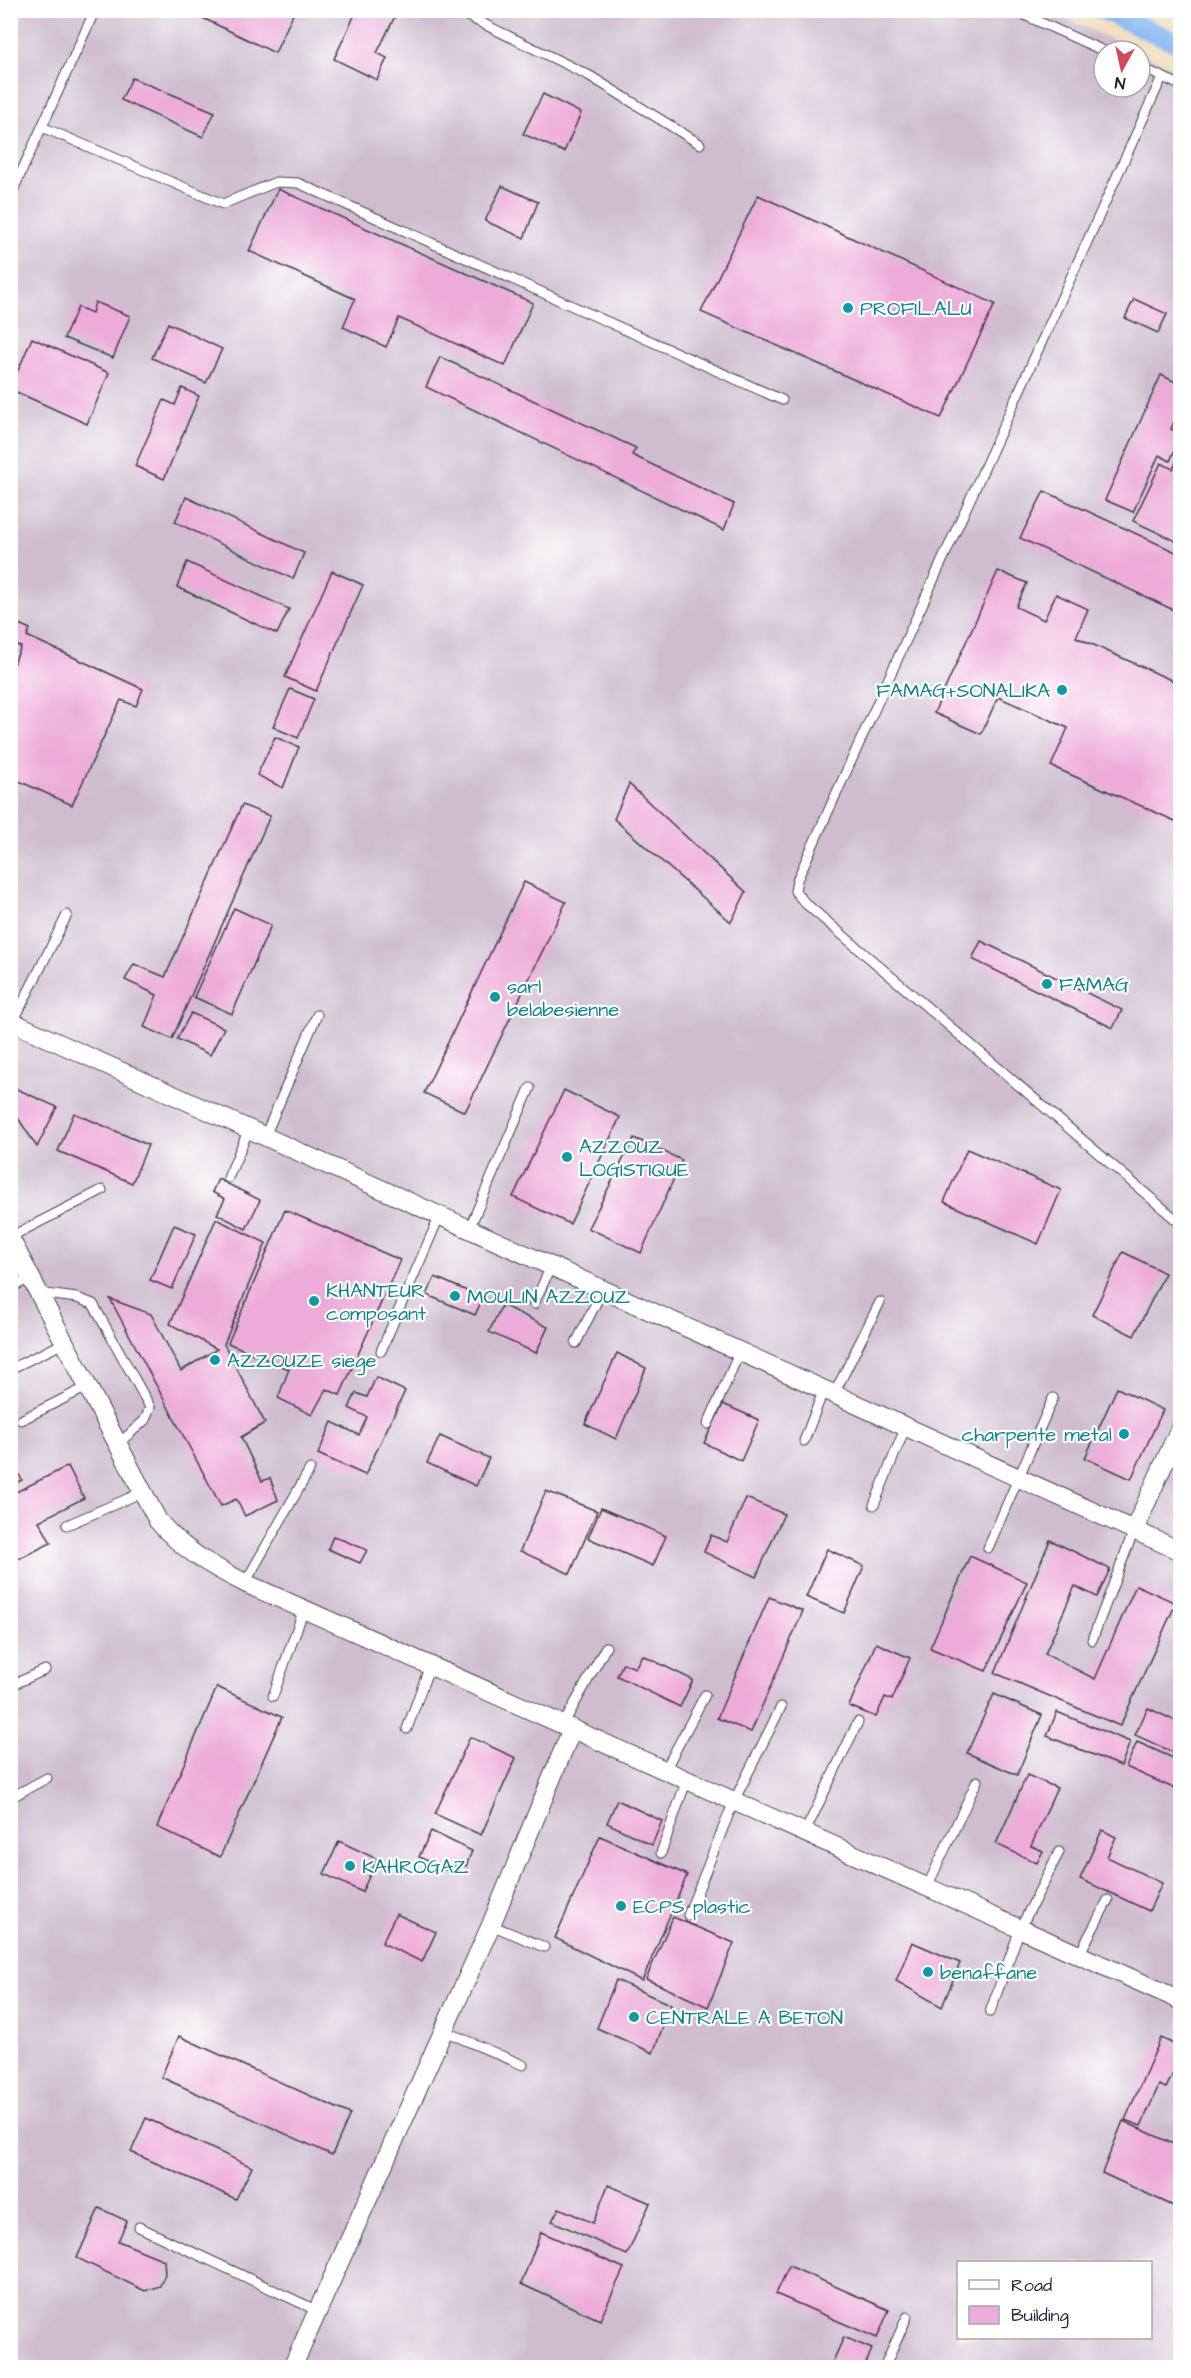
<svg xmlns="http://www.w3.org/2000/svg" width="1191" height="2378" font-family="'Architects Daughter',sans-serif">
	<style>
		.industrial { fill: #cfbdcf; fill-rule: evenodd }
		.lines { fill: none; stroke-linecap: round; stroke-linejoin: round }
		.canal { stroke: #87b8f3; stroke-width: 20 }
		.building { fill: #edabd9 }
		.lane-casing { stroke: #413e4f; stroke-width: 11 }
		.street-casing { stroke: #413e4f; stroke-width: 20 }
		.lane { stroke: #fff; stroke-width: 9 }
		.street { stroke: #fff; stroke-width: 18 }
		.culture-dot { fill: #0f9aa8; stroke: #fff; stroke-width: 2 }
		.labels { text-anchor: middle; stroke-width: 4.5; stroke-linejoin: round; paint-order: stroke }
		.culture-label { font-size: 20px; fill: #0d838f; stroke: #fff; text-anchor: start }
	</style>
	<rect width="100%" height="100%" fill="#fff"/>
	<filter id="ink" filterUnits="userSpaceOnUse"><feTurbulence type="fractalNoise" baseFrequency=".0167" numOctaves="2"/><feDisplacementMap in="SourceGraphic" scale="12" xChannelSelector="R" yChannelSelector="G"/><feConvolveMatrix kernelMatrix="1 2 1 2 8 2 1 2 1" color-interpolation-filters="sRGB"/></filter>
	<filter id="wash" filterUnits="userSpaceOnUse"><feTurbulence type="fractalNoise" baseFrequency=".008" numOctaves="4" result="noise"/><feDisplacementMap in="SourceGraphic" scale="24" xChannelSelector="R" yChannelSelector="G"/><feGaussianBlur stdDeviation="1.35" result="paint"/><feColorMatrix in="noise" values="0 0 0 0 0 0 0 0 0 0 0 0 0 0 0 0 0 1.4 0 .05"/><feComposite in="paint" operator="in"/></filter>
	<g filter="url(#wash)">
		<rect width="100%" height="100%" fill="#f2dfc0"/>
		<path class="industrial" d="M 1047,10 L 1136,51 L 1104,51 L 1104,87 L 1140,87 L 1140,53 L 1180,71 L 1180,2367 L 11,2368 L 11,11 ZM 958,2262 L 1150,2262 L 1150,2338 L 958,2338 Z"/>
		<g class="lines">
			<path class="canal" d="M 1103,10 L 1180,44"/>
		</g>
		<g id="blocks">
			<g class="building">
				<path d="M 186,10 L 295,10 L 275,53 Z"/>
				<path d="M 357,10 L 398,10 L 377,53 L 387,58 L 377,80 L 334,59 Z"/>
				<path d="M 132,78 L 215,112 L 203,137 L 121,100 Z"/>
				<path d="M 543,94 L 581,113 L 564,152 L 523,134 Z"/>
				<path d="M 502,186 L 538,202 L 524,238 L 485,221 Z"/>
				<path d="M 278,189 L 533,303 L 505,366 L 399,318 L 386,347 L 343,327 L 355,299 L 249,251 Z"/>
				<path d="M 758,195 L 995,304 L 941,418 L 701,312 Z"/>
				<path d="M 1134,299 L 1167,314 L 1158,333 L 1125,318 Z"/>
				<path d="M 95,302 L 130,316 L 113,358 L 64,338 L 78,307 L 92,313 Z"/>
				<path d="M 168,323 L 222,349 L 206,383 L 152,358 Z"/>
				<path d="M 32,338 L 109,373 L 87,424 L 10,389 Z"/>
				<path d="M 440,357 L 636,448 L 632,455 L 734,504 L 724,530 L 426,387 Z"/>
				<path d="M 1161,375 L 1180,384 L 1180,407 L 1171,429 L 1180,433 L 1180,438 L 1170,461 L 1159,455 L 1133,512 L 1105,500 Z"/>
				<path d="M 182,388 L 199,396 L 164,479 L 135,466 L 164,400 L 175,405 Z"/>
				<path d="M 1178,458 L 1180,459 L 1180,543 L 1133,521 L 1161,463 L 1173,469 Z"/>
				<path d="M 1044,491 L 1180,554 L 1180,613 L 1020,538 Z"/>
				<path d="M 186,497 L 304,553 L 293,579 L 175,522 Z"/>
				<path d="M 187,562 L 289,609 L 277,634 L 177,587 Z"/>
				<path d="M 332,571 L 363,585 L 316,691 L 285,677 Z"/>
				<path d="M 998,571 L 1027,583 L 1016,607 L 1044,620 L 1056,594 L 1088,609 L 1076,637 L 1180,684 L 1180,809 L 1175,821 L 1051,766 L 1068,728 L 998,697 L 981,734 L 934,713 Z"/>
				<path d="M 10,620 L 30,629 L 27,636 L 143,689 L 136,706 L 121,700 L 72,805 L 10,777 L 10,671 L 21,647 L 10,642 Z"/>
				<path d="M 290,689 L 314,699 L 298,738 L 273,727 Z"/>
				<path d="M 275,737 L 299,747 L 283,788 L 257,775 Z"/>
				<path d="M 629,784 L 746,892 L 731,922 L 614,819 Z"/>
				<path d="M 242,805 L 270,816 L 172,1039 L 144,1027 L 157,995 L 125,980 L 134,964 L 165,977 Z"/>
				<path d="M 524,882 L 566,902 L 465,1112 L 424,1093 Z"/>
				<path d="M 234,908 L 271,925 L 232,1014 L 194,997 Z"/>
				<path d="M 981,941 L 1122,1010 L 1113,1028 L 972,959 Z"/>
				<path d="M 191,1013 L 224,1028 L 210,1055 L 177,1039 Z"/>
				<path d="M 10,1086 L 57,1107 L 37,1147 L 10,1106 Z"/>
				<path d="M 564,1090 L 620,1117 L 570,1224 L 513,1197 Z"/>
				<path d="M 74,1113 L 148,1145 L 132,1183 L 58,1151 Z"/>
				<path d="M 634,1138 L 682,1160 L 641,1253 L 588,1228 Z"/>
				<path d="M 967,1149 L 1061,1190 L 1038,1244 L 944,1202 Z"/>
				<path d="M 218,1179 L 260,1200 L 246,1229 L 217,1214 L 225,1199 L 212,1192 Z"/>
				<path d="M 285,1210 L 400,1260 L 340,1395 L 326,1389 L 312,1415 L 278,1398 L 289,1369 L 228,1343 Z"/>
				<path d="M 216,1219 L 266,1243 L 224,1344 L 265,1423 L 241,1437 L 262,1481 L 270,1478 L 278,1500 L 245,1516 L 236,1499 L 221,1506 L 110,1299 L 151,1314 L 181,1371 L 217,1349 L 170,1324 Z"/>
				<path d="M 174,1225 L 196,1234 L 172,1289 L 150,1280 Z"/>
				<path d="M 1123,1252 L 1165,1273 L 1134,1336 L 1092,1315 Z"/>
				<path d="M 435,1277 L 483,1298 L 475,1315 L 427,1295 Z"/>
				<path d="M 502,1305 L 548,1327 L 536,1353 L 489,1332 Z"/>
				<path d="M 617,1353 L 646,1368 L 616,1439 L 585,1424 Z"/>
				<path d="M 376,1377 L 405,1391 L 365,1475 L 318,1454 L 332,1422 L 359,1435 L 367,1417 L 349,1408 L 356,1393 L 367,1397 Z"/>
				<path d="M 1117,1388 L 1163,1410 L 1131,1479 L 1085,1458 Z"/>
				<path d="M 723,1404 L 759,1420 L 741,1461 L 704,1443 Z"/>
				<path d="M 440,1436 L 489,1458 L 476,1486 L 427,1463 Z"/>
				<path d="M 10,1459 L 22,1480 L 10,1486 Z"/>
				<path d="M 68,1466 L 84,1498 L 39,1521 L 51,1543 L 10,1563 L 10,1495 Z"/>
				<path d="M 546,1491 L 597,1511 L 570,1574 L 520,1551 Z"/>
				<path d="M 746,1498 L 784,1514 L 756,1577 L 704,1552 L 711,1535 L 727,1542 Z"/>
				<path d="M 601,1508 L 666,1536 L 653,1566 L 588,1538 Z"/>
				<path d="M 333,1536 L 367,1550 L 360,1563 L 328,1549 Z"/>
				<path d="M 1050,1540 L 1110,1569 L 1097,1597 L 1075,1586 L 1045,1654 L 1095,1679 L 1136,1585 L 1176,1603 L 1120,1726 L 995,1673 Z"/>
				<path d="M 827,1549 L 864,1566 L 844,1613 L 806,1597 Z"/>
				<path d="M 970,1556 L 1027,1582 L 986,1671 L 930,1648 Z"/>
				<path d="M 769,1597 L 803,1611 L 751,1732 L 717,1718 Z"/>
				<path d="M 876,1643 L 910,1658 L 892,1700 L 885,1697 L 876,1717 L 849,1706 Z"/>
				<path d="M 642,1655 L 693,1680 L 680,1707 L 617,1676 L 623,1663 L 635,1668 Z"/>
				<path d="M 217,1687 L 282,1717 L 220,1857 L 157,1827 Z"/>
				<path d="M 994,1694 L 1042,1715 L 1017,1775 L 967,1753 Z"/>
				<path d="M 1148,1708 L 1180,1723 L 1180,1746 L 1177,1754 L 1135,1735 Z"/>
				<path d="M 1057,1712 L 1130,1742 L 1121,1766 L 1047,1736 Z"/>
				<path d="M 470,1737 L 516,1758 L 481,1835 L 435,1814 Z"/>
				<path d="M 1137,1742 L 1180,1761 L 1180,1791 L 1126,1767 Z"/>
				<path d="M 1027,1775 L 1057,1788 L 1031,1846 L 1043,1851 L 1037,1863 L 996,1844 Z"/>
				<path d="M 617,1800 L 662,1821 L 652,1845 L 607,1823 Z"/>
				<path d="M 1102,1830 L 1116,1837 L 1107,1857 L 1162,1883 L 1149,1911 L 1080,1879 Z"/>
				<path d="M 431,1831 L 472,1851 L 466,1866 L 457,1862 L 452,1873 L 419,1857 Z"/>
				<path d="M 600,1836 L 687,1875 L 642,1981 L 555,1938 Z"/>
				<path d="M 339,1841 L 377,1859 L 362,1892 L 324,1874 Z"/>
				<path d="M 396,1914 L 436,1932 L 422,1962 L 382,1943 Z"/>
				<path d="M 673,1917 L 734,1943 L 708,2007 L 646,1979 Z"/>
				<path d="M 912,1942 L 960,1963 L 942,2007 L 896,1981 Z"/>
				<path d="M 616,1980 L 671,2005 L 653,2053 L 597,2028 Z"/>
				<path d="M 179,2036 L 350,2114 L 332,2155 L 161,2077 Z"/>
				<path d="M 1161,2038 L 1180,2047 L 1180,2059 L 1166,2088 L 1159,2085 L 1141,2126 L 1125,2120 Z"/>
				<path d="M 146,2118 L 252,2167 L 236,2199 L 131,2152 Z"/>
				<path d="M 1123,2121 L 1180,2147 L 1180,2209 L 1102,2173 Z"/>
				<path d="M 608,2185 L 650,2203 L 627,2255 L 552,2221 L 559,2208 L 593,2223 Z"/>
				<path d="M 99,2208 L 127,2221 L 118,2241 L 164,2260 L 165,2274 L 160,2286 L 145,2291 L 77,2258 Z"/>
				<path d="M 541,2232 L 624,2268 L 600,2320 L 521,2284 Z"/>
				<path d="M 789,2266 L 889,2310 L 877,2338 L 776,2294 Z"/>
				<path d="M 844,2337 L 872,2349 L 864,2368 L 830,2368 Z"/>
			</g>
		</g>
	</g>
	<g filter="url(#ink)">
		<use href="#blocks" fill-opacity="0" stroke="#413e4f" stroke-width="1.5"/>
		<g class="lines">
			<defs>
				<g id="lane">
					<path d="M 455,10 L 590,76 L 700,144"/>
					<path d="M 1013,10 L 1104,51"/>
					<path d="M 1140,67 L 1180,85"/>
					<path d="M 1162,77 L 797,880 L 795,891 L 805,903 L 1180,1223"/>
					<path d="M 42,127 L 223,204 L 276,182 L 298,183 L 782,400"/>
					<path d="M 10,197 L 95,10"/>
					<path d="M 13,1022 L 67,915"/>
					<path d="M 265,1136 L 317,1015"/>
					<path d="M 228,1178 L 249,1129"/>
					<path d="M 469,1229 L 530,1088"/>
					<path d="M 10,1237 L 102,1190"/>
					<path d="M 10,1288 L 31,1278"/>
					<path d="M 38,1293 L 77,1298 L 93,1304 L 150,1407 L 145,1420 L 118,1444"/>
					<path d="M 534,1304 L 551,1266"/>
					<path d="M 576,1343 L 603,1289"/>
					<path d="M 381,1351 L 440,1215"/>
					<path d="M 10,1369 L 64,1343"/>
					<path d="M 834,1394 L 880,1302"/>
					<path d="M 21,1420 L 87,1387"/>
					<path d="M 708,1424 L 740,1351"/>
					<path d="M 804,1441 L 824,1389"/>
					<path d="M 874,1505 L 906,1426"/>
					<path d="M 67,1525 L 143,1492"/>
					<path d="M 988,1548 L 1053,1398"/>
					<path d="M 245,1583 L 310,1469"/>
					<path d="M 1092,1640 L 1134,1530"/>
					<path d="M 10,1686 L 45,1670"/>
					<path d="M 273,1696 L 304,1609"/>
					<path d="M 563,1725 L 606,1647"/>
					<path d="M 407,1729 L 430,1665"/>
					<path d="M 665,1770 L 705,1695"/>
					<path d="M 10,1798 L 47,1778"/>
					<path d="M 805,1832 L 858,1722"/>
					<path d="M 661,1853 L 687,1779"/>
					<path d="M 927,1887 L 977,1781"/>
					<path d="M 688,1915 L 734,1801 L 781,1707"/>
					<path d="M 491,1925 L 544,1947"/>
					<path d="M 1079,1955 L 1108,1900"/>
					<path d="M 990,2012 L 1020,1929 L 1059,1852"/>
					<path d="M 444,2031 L 523,2065"/>
					<path d="M 139,2227 L 318,2311"/>
					<path d="M 884,2368 L 907,2317"/>
				</g>
				<g id="street">
					<path d="M 10,1021 L 1180,1551"/>
					<path d="M 10,1238 L 158,1521 C 183,1550 211,1566 245,1583 L 1180,2000"/>
					<path d="M 1134,1530 L 1180,1428"/>
					<path d="M 292,2368 L 491,1925 L 572,1729"/>
				</g>
			</defs>
			<use href="#lane" class="lane-casing"/>
			<use href="#street" class="street-casing"/>
			<use href="#lane" class="lane"/>
			<use href="#street" class="street"/>
		</g>
	</g>
	<g class="culture-dot">
		<circle cx="848" cy="308" r="6"/>
		<circle cx="1062" cy="690" r="6"/>
		<circle cx="1047" cy="984" r="6"/>
		<circle cx="495" cy="997" r="6"/>
		<circle cx="567" cy="1157" r="6"/>
		<circle cx="455" cy="1296" r="6"/>
		<circle cx="314" cy="1301" r="6"/>
		<circle cx="215" cy="1360" r="6"/>
		<circle cx="1124" cy="1434" r="6"/>
		<circle cx="350" cy="1866" r="6"/>
		<circle cx="621" cy="1906" r="6"/>
		<circle cx="928" cy="1972" r="6"/>
		<circle cx="634" cy="2017" r="6"/>
	</g>
	<g class="labels">
		<g class="culture-label">
			<text x="860" y="315">PROFIL.ALU</text>
			<text x="1050" y="697" text-anchor="end">FAMAG+SONALIKA</text>
			<text x="1059" y="991">FAMAG</text>
			<text x="507" y="993">sarl<tspan x="507" dy="23">belabesienne</tspan></text>
			<text x="579" y="1153">AZZOUZ<tspan x="579" dy="23">LOGISTIQUE</tspan></text>
			<text x="326" y="1297">KHANTEUR<tspan x="326" dy="23">composant</tspan></text>
			<text x="467" y="1303">MOULIN AZZOUZ</text>
			<text x="227" y="1367">AZZOUZE siege</text>
			<text x="1112" y="1441" text-anchor="end">charpente metal</text>
			<text x="362" y="1873">KAHROGAZ</text>
			<text x="633" y="1913">ECPS plastic</text>
			<text x="940" y="1979">benaffane</text>
			<text x="646" y="2024">CENTRALE A BETON</text>
		</g>
	</g>
	<rect width="1191" height="2378" fill="none" stroke="#fff" stroke-width="36"/>
	<rect x="957" y="2261" width="195" height="78" fill="#ffffff" stroke="#a7a7b1" stroke-width="1.5"/>
	<rect x="969" y="2280" width="30" height="9" fill="#ffffff" stroke="#a7a7b1" stroke-width="1.5"/>
	<text x="1011" y="2291" font-size="18" fill="#22223b">Road</text>
	<rect x="969" y="2306" width="30" height="18" fill="#edabd9" stroke="#a7a7b1" stroke-width="1.5"/>
	<text x="1011" y="2321" font-size="18" fill="#22223b">Building</text>
	<g transform="translate(1122 69) rotate(188)"><circle r="28" fill="#ffffff" stroke="#a7a7b1" stroke-width="1.5"/>
	<path d="M0-4.5L10 22L0 15L-10 22Z" fill="#d1495b"/>
	<text y="-9" font-size="16" font-weight="bold" text-anchor="middle" fill="#22223b">N</text>
	</g>
</svg>
